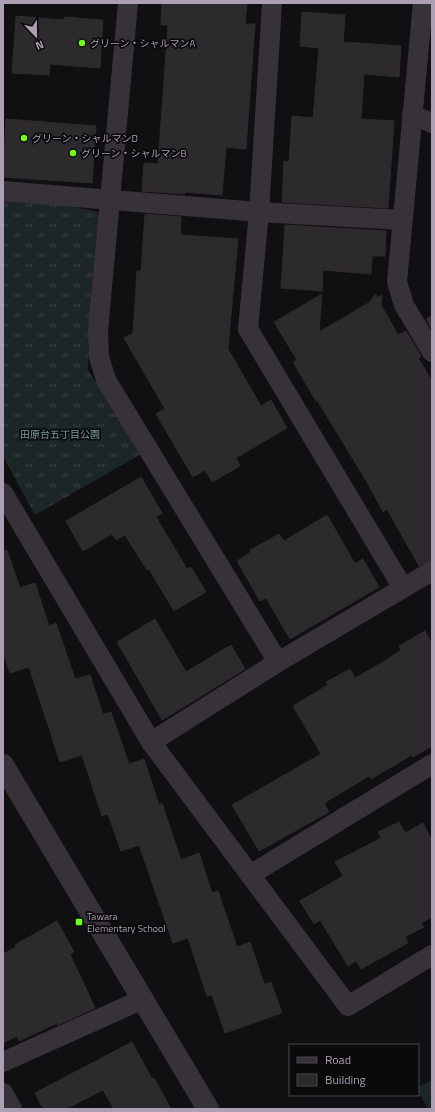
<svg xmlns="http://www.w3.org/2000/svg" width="435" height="1112" font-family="'Titillium Web','Noto Sans JP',sans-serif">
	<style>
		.grass { fill: url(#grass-tufts) }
		.garden { fill: #1d2626 }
		.building { fill: #2d2a2e; stroke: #2d292d }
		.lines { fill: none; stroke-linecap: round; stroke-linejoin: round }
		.minor { stroke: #373238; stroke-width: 20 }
		.tertiary { stroke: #373238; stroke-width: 22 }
		.poi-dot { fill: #70ff18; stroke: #0b0a0b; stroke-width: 1.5 }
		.labels { text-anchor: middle; stroke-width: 3.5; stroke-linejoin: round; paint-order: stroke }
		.poi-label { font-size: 10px; fill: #ac9fb3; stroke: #0b0a0b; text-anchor: start }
		.park-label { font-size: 10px; fill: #749fa0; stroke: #0b0a0b }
	</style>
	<defs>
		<pattern id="grass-tufts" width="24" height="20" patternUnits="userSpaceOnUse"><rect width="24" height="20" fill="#1d2626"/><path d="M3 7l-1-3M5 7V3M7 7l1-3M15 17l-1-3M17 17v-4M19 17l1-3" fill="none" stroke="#3b4243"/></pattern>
	</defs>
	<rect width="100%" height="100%" fill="#100f11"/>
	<path class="grass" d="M 3,198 L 55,203 L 99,212 L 90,320 L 88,370 L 141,454 L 35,515 L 3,456 Z"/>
	<path class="garden" d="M 432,1080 L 432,1109 L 428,1109 L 418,1091 L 418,1087 Z"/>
	<g class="building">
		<path d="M 162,3 L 247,3 L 245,24 L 255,24 L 246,149 L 226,147 L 222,195 L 185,192 L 185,194 L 142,191 L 144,163 L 158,164 L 168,25 L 161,25 Z"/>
		<path d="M 302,12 L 345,15 L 343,42 L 401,46 L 399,77 L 364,74 L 361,119 L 394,121 L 388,208 L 282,202 L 284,161 L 289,162 L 292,116 L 313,118 L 319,48 L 300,46 Z"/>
		<path d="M 16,16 L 64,20 L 64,17 L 103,20 L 100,68 L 50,64 L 49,75 L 12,73 Z"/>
		<path d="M 6,119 L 96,126 L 92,183 L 3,177 Z"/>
		<path d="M 145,214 L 181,217 L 180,235 L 238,239 L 228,349 L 261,406 L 271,400 L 287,428 L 236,458 L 240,466 L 212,482 L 205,470 L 193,477 L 156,414 L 165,409 L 124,338 L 133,333 L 137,271 L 141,271 Z"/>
		<path d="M 285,225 L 386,231 L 385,256 L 372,256 L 371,274 L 323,270 L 322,291 L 281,288 Z"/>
		<path d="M 322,294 L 319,332 L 370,302 L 375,294 L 377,298 L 382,295 L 381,305 L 398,335 L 406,331 L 421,356 L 418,358 L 432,381 L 432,560 L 419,566 L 387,509 L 383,512 L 367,482 L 317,400 L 316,401 L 293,362 L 297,360 L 274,322 Z"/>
		<path d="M 432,315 L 432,330 L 426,319 Z"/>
		<path d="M 141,477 L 162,513 L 156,517 L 187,569 L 191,567 L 206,592 L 174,611 L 149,569 L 147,570 L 125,535 L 116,540 L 112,534 L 83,551 L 66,521 Z"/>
		<path d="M 327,515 L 355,564 L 363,559 L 379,587 L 290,639 L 266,598 L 260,601 L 237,561 L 251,552 L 250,550 L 279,534 L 284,541 Z"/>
		<path d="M 7,550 L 20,588 L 35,583 L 49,626 L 56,623 L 75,679 L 90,675 L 103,714 L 111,712 L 129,764 L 144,759 L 159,805 L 162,803 L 181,860 L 199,853 L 212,893 L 218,891 L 237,947 L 250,942 L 264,984 L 271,982 L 282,1013 L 225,1033 L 212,995 L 207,996 L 188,938 L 173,943 L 139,845 L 121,851 L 108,814 L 102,816 L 82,755 L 60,762 L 29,667 L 10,673 L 3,653 L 3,551 Z"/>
		<path d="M 155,619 L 186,672 L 231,645 L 245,669 L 162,720 L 117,642 Z"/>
		<path d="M 425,631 L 432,644 L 432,746 L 413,757 L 412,755 L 371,779 L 369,776 L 324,803 L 329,812 L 259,851 L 232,805 L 321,754 L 293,706 L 328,685 L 326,682 L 350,669 L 355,678 L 383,662 L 401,650 L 399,646 Z"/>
		<path d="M 399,822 L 405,833 L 423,823 L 432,841 L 432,917 L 421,923 L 424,927 L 405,937 L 408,943 L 361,969 L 356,961 L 348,966 L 320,920 L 314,924 L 300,901 L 343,876 L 335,862 L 381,838 L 378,832 Z"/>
		<path d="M 57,921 L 74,952 L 70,954 L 95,1008 L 58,1025 L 57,1023 L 19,1041 L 17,1036 L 3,1043 L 3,954 L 16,947 L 15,945 Z"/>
		<path d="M 132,1042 L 152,1079 L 154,1078 L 171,1109 L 114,1109 L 103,1090 L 66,1109 L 43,1109 L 35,1093 Z"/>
	</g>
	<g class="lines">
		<g class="minor">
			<path d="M 128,3 L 98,331 L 99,357 L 106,380 L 278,662"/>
			<path d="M 272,3 L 259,212 L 248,329 L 403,588"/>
			<path d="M 423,3 L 397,282 L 404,305 L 432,352"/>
			<path d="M 412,115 L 432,123"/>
			<path d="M 3,191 L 259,212 L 402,220"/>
			<path d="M 3,493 L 151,742 L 348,1006 L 432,955"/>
			<path d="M 151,742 L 278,662 L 432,571"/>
			<path d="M 250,875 L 432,764"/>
			<path d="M 3,1062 L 143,999"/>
			<path d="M 3,1093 L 12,1109"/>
		</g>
		<path class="tertiary" d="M 3,765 L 208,1109"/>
	</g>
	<g class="poi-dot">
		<circle cx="82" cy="43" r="4"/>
		<circle cx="24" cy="138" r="4"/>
		<circle cx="73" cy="153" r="4"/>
		<rect x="75" y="918" width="8" height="8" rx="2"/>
	</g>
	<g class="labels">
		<g class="poi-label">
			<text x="90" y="47">グリーン・シャルマンA</text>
			<text x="32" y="142">グリーン・シャルマンD</text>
			<text x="81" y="157">グリーン・シャルマンB</text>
			<text x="87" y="920">Tawara<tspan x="87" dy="12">Elementary School</tspan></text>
		</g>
		<g class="park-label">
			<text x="60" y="438">田原台五丁目公園</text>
		</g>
	</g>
	<rect width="435" height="1112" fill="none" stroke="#ac9fb3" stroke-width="8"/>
	<rect x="289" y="1044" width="130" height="52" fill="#0b0a0b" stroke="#4b464e"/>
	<rect x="297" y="1057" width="20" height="6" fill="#373238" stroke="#4b464e"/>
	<text x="325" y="1064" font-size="12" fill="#ac9fb3">Road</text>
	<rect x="297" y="1074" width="20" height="12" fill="#2d2a2e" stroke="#4b464e"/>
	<text x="325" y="1084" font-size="12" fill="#ac9fb3">Building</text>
	<g transform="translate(36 36) rotate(158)" stroke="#0b0a0b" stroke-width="3" paint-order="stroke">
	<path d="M0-3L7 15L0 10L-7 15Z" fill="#ac9fb3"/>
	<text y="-6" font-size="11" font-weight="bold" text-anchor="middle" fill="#ac9fb3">N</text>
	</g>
</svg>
